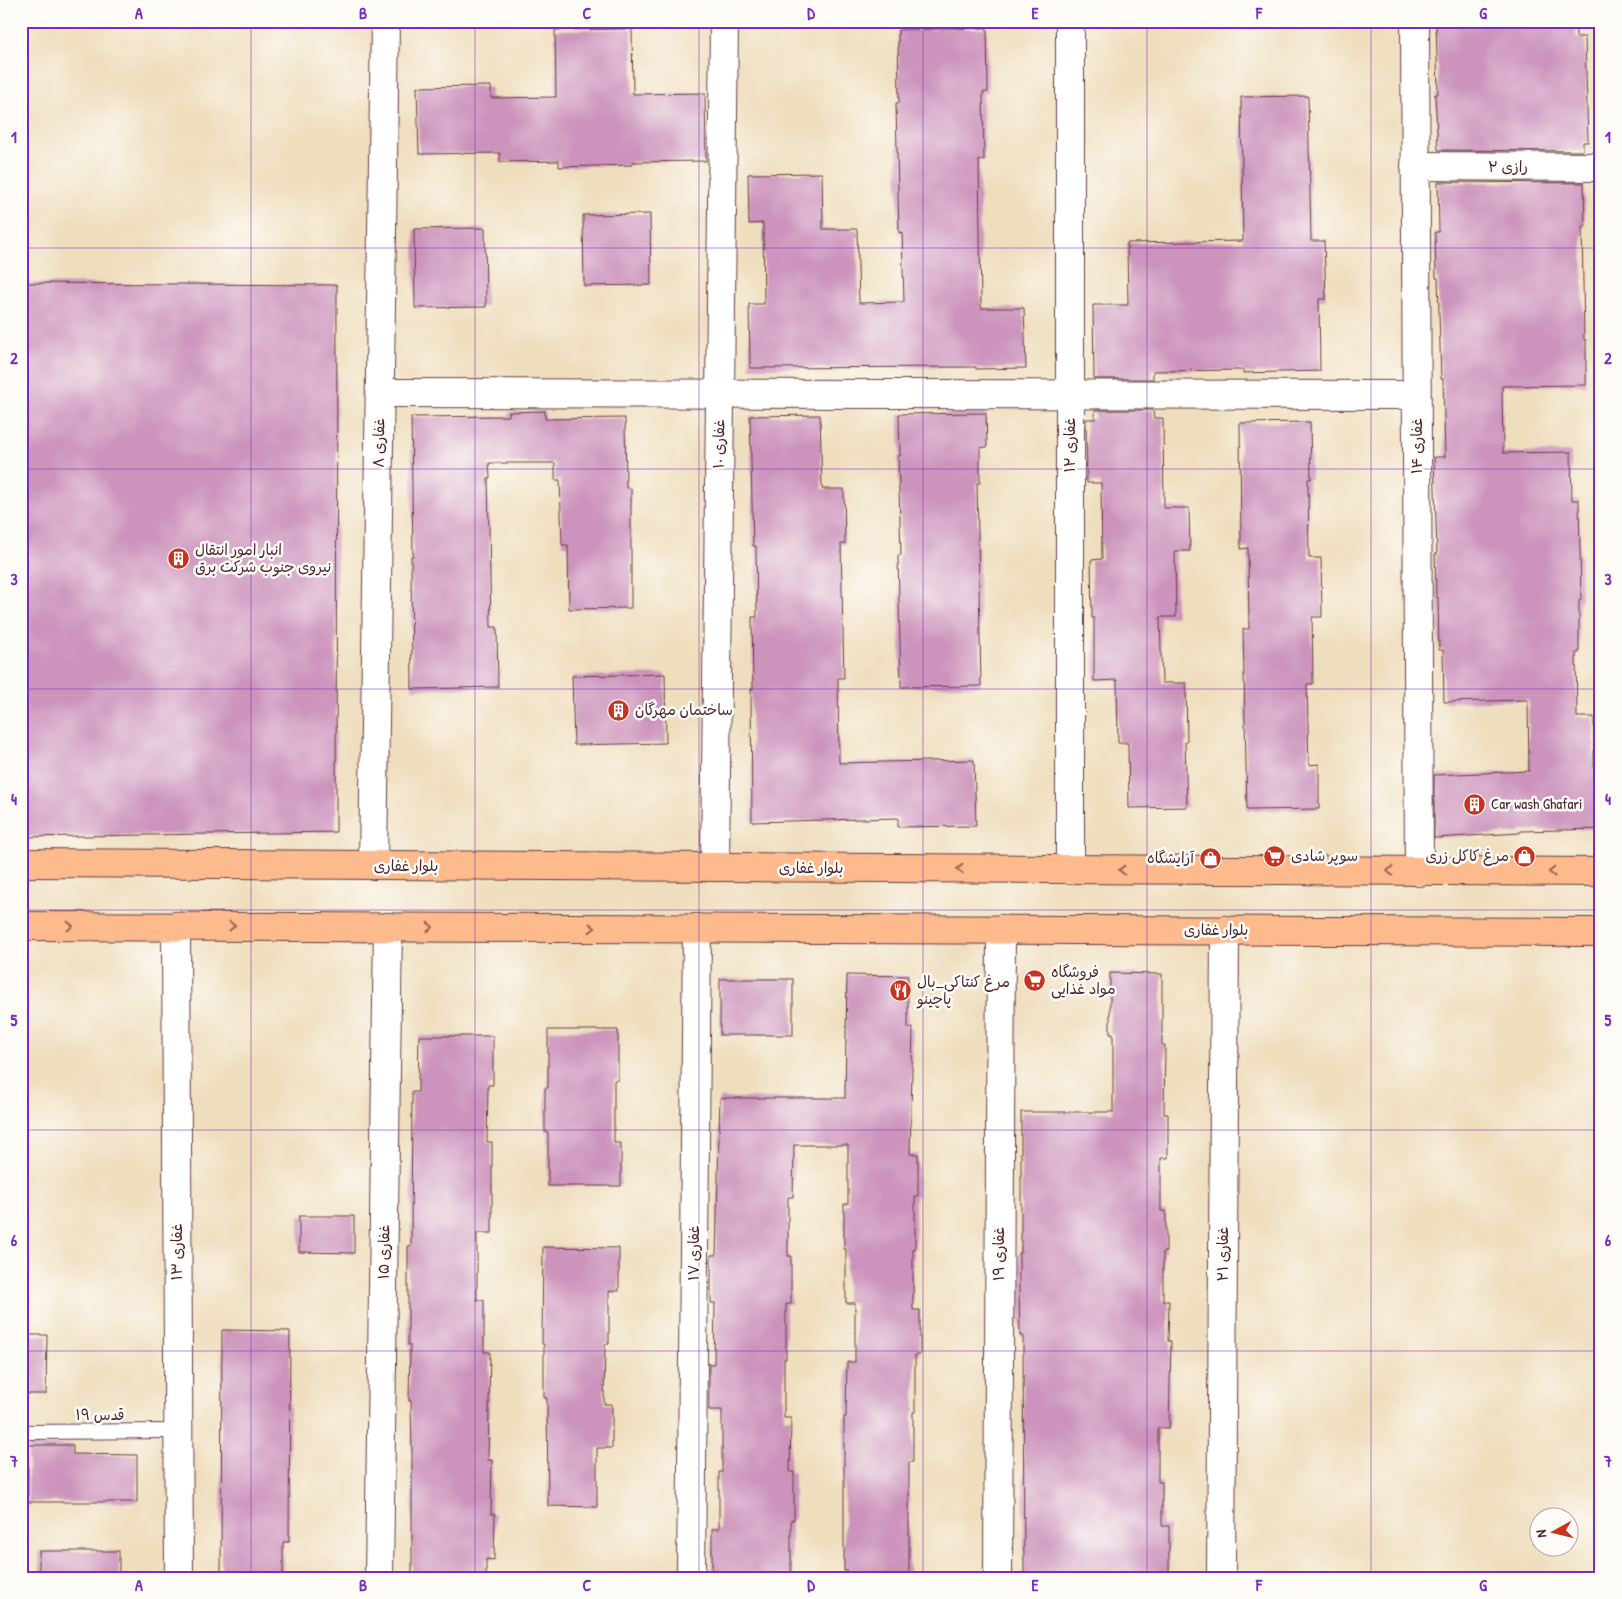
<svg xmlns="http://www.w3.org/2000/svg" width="1622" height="1599" font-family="'Patrick Hand','Playpen Sans Arabic',sans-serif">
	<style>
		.building { fill: #cc93bc }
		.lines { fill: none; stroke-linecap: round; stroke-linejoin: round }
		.lane-casing { stroke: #633c41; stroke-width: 16 }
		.street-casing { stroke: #633c41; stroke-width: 30 }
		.primary-casing { stroke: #633c41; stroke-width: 30 }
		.lane { stroke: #fff; stroke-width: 14 }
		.street { stroke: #fff; stroke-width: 28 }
		.primary { stroke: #fcba8d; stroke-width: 28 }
		.oneway { stroke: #9a6557 }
		.grid { fill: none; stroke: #7b2cbf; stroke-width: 1; stroke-opacity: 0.55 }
		.labels { text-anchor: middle; stroke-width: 5; stroke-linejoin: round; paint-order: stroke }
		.street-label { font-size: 15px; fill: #4a1f2b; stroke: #fdfcf7 }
		.poi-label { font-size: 15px; fill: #4a1f2b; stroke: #fdfcf7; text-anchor: start }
		.neatline { fill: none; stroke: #7b2cbf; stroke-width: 2 }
		.grid-label { font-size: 16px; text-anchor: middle; font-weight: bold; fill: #7b2cbf }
	</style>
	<rect width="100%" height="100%" fill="#fdfcf7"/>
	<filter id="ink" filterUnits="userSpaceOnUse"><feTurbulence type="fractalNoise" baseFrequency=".02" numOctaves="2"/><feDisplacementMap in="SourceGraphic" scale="10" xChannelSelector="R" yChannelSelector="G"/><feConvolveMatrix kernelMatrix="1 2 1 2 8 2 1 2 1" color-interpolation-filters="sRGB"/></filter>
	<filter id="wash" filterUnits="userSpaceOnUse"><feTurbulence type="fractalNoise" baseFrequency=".0096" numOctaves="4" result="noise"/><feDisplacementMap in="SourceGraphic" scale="20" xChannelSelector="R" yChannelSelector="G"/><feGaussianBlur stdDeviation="1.12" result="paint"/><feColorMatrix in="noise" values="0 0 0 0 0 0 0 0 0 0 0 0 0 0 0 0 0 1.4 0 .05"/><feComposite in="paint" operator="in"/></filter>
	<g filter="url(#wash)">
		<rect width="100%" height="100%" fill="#efdebe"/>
		<g id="blocks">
			<g class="building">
				<path d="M 1436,21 L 1576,21 L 1576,37 L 1585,37 L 1588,142 L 1583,142 L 1583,151 L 1438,150 L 1435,94 L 1438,94 Z"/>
				<path d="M 987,28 L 988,92 L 983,92 L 984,160 L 979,160 L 981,308 L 1024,308 L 1026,368 L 976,369 L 976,367 L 750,368 L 749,304 L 764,304 L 763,223 L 749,224 L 748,174 L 822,173 L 823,229 L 857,229 L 859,303 L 904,302 L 902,232 L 899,233 L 897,151 L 896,103 L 899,103 L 898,30 Z"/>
				<path d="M 632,29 L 633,94 L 705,93 L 706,161 L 632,162 L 632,165 L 559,167 L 559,161 L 500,162 L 500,153 L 419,154 L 417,87 L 491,86 L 491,98 L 556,97 L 555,30 Z"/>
				<path d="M 1308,96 L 1311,241 L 1324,241 L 1326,299 L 1319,299 L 1320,371 L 1243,373 L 1243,370 L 1153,371 L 1153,379 L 1094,379 L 1093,305 L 1128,305 L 1127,243 L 1243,241 L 1241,97 Z"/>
				<path d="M 1438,182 L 1584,183 L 1585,227 L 1582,227 L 1583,282 L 1584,340 L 1586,340 L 1586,385 L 1502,386 L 1503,453 L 1571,452 L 1572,500 L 1579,500 L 1581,600 L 1579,600 L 1579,653 L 1576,653 L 1577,717 L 1594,717 L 1594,776 L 1601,776 L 1601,829 L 1520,831 L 1520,833 L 1434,838 L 1434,775 L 1529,771 L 1528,700 L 1444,702 L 1443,650 L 1439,650 L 1438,597 L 1436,597 L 1435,554 L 1437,554 L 1434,457 L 1445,457 L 1443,379 L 1441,379 L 1438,278 L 1436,278 L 1435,232 L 1439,232 Z"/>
				<path d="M 650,214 L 651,285 L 584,286 L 583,215 Z"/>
				<path d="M 485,228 L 486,307 L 415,308 L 414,229 Z"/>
				<path d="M 21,283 L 337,285 L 336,832 L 21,837 Z"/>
				<path d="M 1095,410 L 1153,410 L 1154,418 L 1163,418 L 1164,508 L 1189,508 L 1190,551 L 1175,551 L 1176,617 L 1160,617 L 1162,683 L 1186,683 L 1187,742 L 1185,742 L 1187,807 L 1129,808 L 1128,743 L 1118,743 L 1117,680 L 1094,681 L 1094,618 L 1092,618 L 1091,560 L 1102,559 L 1101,483 L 1087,483 L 1086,419 L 1095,419 Z"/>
				<path d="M 545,411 L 545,419 L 625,418 L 626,488 L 631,488 L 631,608 L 569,609 L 568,545 L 562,545 L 560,480 L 555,480 L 555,463 L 489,463 L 490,478 L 488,478 L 491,627 L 497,627 L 498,687 L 412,689 L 411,556 L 413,556 L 411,417 L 509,416 L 509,412 Z"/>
				<path d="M 986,413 L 987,447 L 980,448 L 980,483 L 977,483 L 981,686 L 901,687 L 898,555 L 901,555 L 898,456 L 900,456 L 899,414 Z"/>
				<path d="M 820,415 L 822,489 L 844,489 L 845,544 L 841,544 L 844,678 L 838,678 L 839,763 L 974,760 L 976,826 L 898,827 L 898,818 L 752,822 L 751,689 L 753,689 L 752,617 L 757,617 L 756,546 L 753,546 L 750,416 Z"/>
				<path d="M 1310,422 L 1311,479 L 1308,479 L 1309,558 L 1321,558 L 1322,617 L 1312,617 L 1313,684 L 1307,684 L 1309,765 L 1319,764 L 1319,809 L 1247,810 L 1243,629 L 1249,629 L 1248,548 L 1241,549 L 1240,423 Z"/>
				<path d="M 665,674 L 666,743 L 574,745 L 572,676 Z"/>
				<path d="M 1110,973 L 1162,974 L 1162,1045 L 1165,1045 L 1164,1114 L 1168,1114 L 1168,1158 L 1161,1158 L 1161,1211 L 1166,1211 L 1166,1252 L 1163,1252 L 1163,1301 L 1169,1301 L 1168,1341 L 1171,1341 L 1169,1428 L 1158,1428 L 1158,1482 L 1162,1482 L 1162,1526 L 1169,1526 L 1169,1578 L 1024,1578 L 1023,1336 L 1020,1336 L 1019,1291 L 1019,1253 L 1021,1253 L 1021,1112 L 1113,1112 L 1113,1034 L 1110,1034 Z"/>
				<path d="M 847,975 L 908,976 L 908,1028 L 913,1028 L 910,1154 L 918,1154 L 918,1196 L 915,1196 L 915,1249 L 913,1249 L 913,1310 L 920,1310 L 920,1355 L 915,1355 L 915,1412 L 913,1412 L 913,1462 L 909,1462 L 909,1578 L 847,1578 L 847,1571 L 844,1571 L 844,1417 L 846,1417 L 847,1362 L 855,1362 L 855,1303 L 846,1303 L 846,1249 L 844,1249 L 844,1204 L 848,1204 L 848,1145 L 794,1145 L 793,1197 L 788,1197 L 788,1256 L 791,1256 L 791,1304 L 786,1304 L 786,1359 L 784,1359 L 784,1418 L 791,1418 L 790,1472 L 794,1472 L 794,1520 L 791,1519 L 791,1576 L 712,1576 L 712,1529 L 719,1529 L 719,1472 L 722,1472 L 722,1410 L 709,1410 L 709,1364 L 714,1364 L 715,1303 L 711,1303 L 711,1255 L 716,1255 L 720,1098 L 845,1098 Z"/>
				<rect x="720" y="979" width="73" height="56"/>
				<path d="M 548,1030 L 618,1030 L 618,1080 L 614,1080 L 614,1143 L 621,1143 L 621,1186 L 548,1186 L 548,1132 L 545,1132 L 545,1088 L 548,1088 Z"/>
				<path d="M 419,1036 L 493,1036 L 493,1085 L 488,1085 L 487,1142 L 492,1142 L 492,1233 L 477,1233 L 477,1300 L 484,1300 L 484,1352 L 490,1352 L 488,1460 L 492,1460 L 491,1514 L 495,1514 L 494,1560 L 486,1559 L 486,1578 L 412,1578 L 412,1453 L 411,1401 L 409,1401 L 410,1345 L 408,1345 L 408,1246 L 411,1246 L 412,1092 L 418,1092 Z"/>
				<path d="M 299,1216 L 354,1216 L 354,1253 L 299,1252 Z"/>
				<path d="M 543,1247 L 619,1248 L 619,1291 L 609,1291 L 609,1344 L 605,1344 L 604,1404 L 612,1404 L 612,1448 L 597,1448 L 597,1507 L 548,1506 L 547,1398 L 544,1398 L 544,1344 L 542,1344 Z"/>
				<path d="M 222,1330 L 290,1331 L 289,1542 L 283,1542 L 283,1578 L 221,1578 Z"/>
				<path d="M 21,1335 L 47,1335 L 46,1394 L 21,1394 Z"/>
				<path d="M 28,1445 L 73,1445 L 73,1454 L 137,1455 L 137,1502 L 28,1502 Z"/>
				<rect x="39" y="1551" width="80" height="27"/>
			</g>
		</g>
	</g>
	<g filter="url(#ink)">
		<use href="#blocks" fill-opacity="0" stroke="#633c41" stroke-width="1"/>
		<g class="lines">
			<defs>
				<path id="lane" d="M 21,1432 L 178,1431"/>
				<g id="street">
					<path d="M 1070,21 L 1070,870"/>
					<path d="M 1415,21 L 1419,872"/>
					<path d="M 1415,166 L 1601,167"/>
					<path d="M 380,393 L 1416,395"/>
					<path d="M 373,865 L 385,21"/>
					<path d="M 715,867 L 724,21"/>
					<path d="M 176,926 L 179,1578"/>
					<path d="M 379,1578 L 388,927"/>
					<path d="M 691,1578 L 697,928"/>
					<path d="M 998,1578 L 1001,929"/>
					<path d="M 1221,1578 L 1225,930"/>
				</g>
				<g id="primary">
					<path d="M 21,863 L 1601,872"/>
					<path d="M 21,926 L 1601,932"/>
				</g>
			</defs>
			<use href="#lane" class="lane-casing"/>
			<use href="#street" class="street-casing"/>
			<use href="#primary" class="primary-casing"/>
			<use href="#lane" class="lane"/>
			<use href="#street" class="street"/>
			<use href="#primary" class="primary"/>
		</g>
		<defs><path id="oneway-chevron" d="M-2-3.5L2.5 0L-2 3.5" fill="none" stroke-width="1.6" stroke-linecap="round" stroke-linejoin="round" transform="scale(1.25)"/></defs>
		<g class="oneway">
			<use href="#oneway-chevron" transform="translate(960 869) rotate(-180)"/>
			<use href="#oneway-chevron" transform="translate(1122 870) rotate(-180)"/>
			<use href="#oneway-chevron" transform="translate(1390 871) rotate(-180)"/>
			<use href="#oneway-chevron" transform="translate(1552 872) rotate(-180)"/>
			<use href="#oneway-chevron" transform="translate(70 926)"/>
			<use href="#oneway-chevron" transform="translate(232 926)"/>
			<use href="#oneway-chevron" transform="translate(430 927)"/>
			<use href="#oneway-chevron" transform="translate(592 928)"/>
		</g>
	</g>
	<path class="grid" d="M 251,21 L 251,1578M 475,21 L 475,1578M 699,21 L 699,1578M 923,21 L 923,1578M 1147,21 L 1147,1578M 1371,21 L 1371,1578M 21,248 L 1601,248M 21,469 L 1601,469M 21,689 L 1601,689M 21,910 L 1601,910M 21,1130 L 1601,1130M 21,1351 L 1601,1351"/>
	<defs>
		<symbol id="building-disc" viewBox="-11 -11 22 22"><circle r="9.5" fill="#c8321e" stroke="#fdfcf7"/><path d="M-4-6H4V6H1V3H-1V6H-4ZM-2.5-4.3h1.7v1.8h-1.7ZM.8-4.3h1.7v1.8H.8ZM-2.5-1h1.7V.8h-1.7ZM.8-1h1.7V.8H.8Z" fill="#fff"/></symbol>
		<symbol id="supermarket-disc" viewBox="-11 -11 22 22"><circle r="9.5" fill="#c8321e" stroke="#fdfcf7"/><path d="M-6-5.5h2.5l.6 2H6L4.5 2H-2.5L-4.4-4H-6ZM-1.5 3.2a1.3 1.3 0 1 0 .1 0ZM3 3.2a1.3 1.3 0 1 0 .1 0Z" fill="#fff"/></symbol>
		<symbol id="shop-disc" viewBox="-11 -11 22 22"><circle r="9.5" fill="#c8321e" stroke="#fdfcf7"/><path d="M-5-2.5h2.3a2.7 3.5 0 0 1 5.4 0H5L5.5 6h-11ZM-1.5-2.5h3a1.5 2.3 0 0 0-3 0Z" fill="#fff"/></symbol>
		<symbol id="restaurant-disc" viewBox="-11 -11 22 22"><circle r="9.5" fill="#c8321e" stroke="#fdfcf7"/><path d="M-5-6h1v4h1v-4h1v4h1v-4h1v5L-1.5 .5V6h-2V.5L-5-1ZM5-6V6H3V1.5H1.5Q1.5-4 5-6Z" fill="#fff"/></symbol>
	</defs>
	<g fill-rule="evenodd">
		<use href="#building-disc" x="166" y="546" width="25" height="25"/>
		<use href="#building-disc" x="606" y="698" width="25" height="25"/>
		<use href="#building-disc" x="1462" y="792" width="25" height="25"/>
		<use href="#supermarket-disc" x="1262" y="844" width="25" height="25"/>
		<use href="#shop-disc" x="1512" y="844" width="25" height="25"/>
		<use href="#shop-disc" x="1198" y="846" width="25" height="25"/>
		<use href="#supermarket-disc" x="1022" y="968" width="25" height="25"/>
		<use href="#restaurant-disc" x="888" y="978" width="25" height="25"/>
	</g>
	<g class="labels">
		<g class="street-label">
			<text x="1508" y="172">رازی ۲</text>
			<text transform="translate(379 443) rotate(-89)" y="5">غفاری ۸</text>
			<text transform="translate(719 444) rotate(-89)" y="5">غفاری ۱۰</text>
			<text transform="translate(1070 445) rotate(-90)" y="5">غفاری ۱۲</text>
			<text transform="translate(1417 446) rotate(-90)" y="5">غفاری ۱۴</text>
			<text x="406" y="871">بلوار غفاری</text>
			<text x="811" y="873">بلوار غفاری</text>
			<text x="1216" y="935">بلوار غفاری</text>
			<text transform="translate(177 1252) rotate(-90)" y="5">غفاری ۱۳</text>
			<text transform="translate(384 1252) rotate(-89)" y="5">غفاری ۱۵</text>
			<text transform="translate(694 1253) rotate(-90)" y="5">غفاری ۱۷</text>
			<text transform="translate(999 1254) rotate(-90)" y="5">غفاری ۱۹</text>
			<text transform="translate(1223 1254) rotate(-90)" y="5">غفاری ۲۱</text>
			<text x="100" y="1420">قدس ۱۹</text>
		</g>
		<g class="poi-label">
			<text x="195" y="555">انبار امور انتقال<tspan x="195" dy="17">نیروی جنوب شرکت برق</tspan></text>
			<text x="635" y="715">ساختمان مهرگان</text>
			<text x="1491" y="809">Car wash Ghafari</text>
			<text x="1291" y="861">سوپر شادی</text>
			<text x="1509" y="861" text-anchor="end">مرغ کاکل زری</text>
			<text x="1194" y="863" text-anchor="end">آرایشگاه</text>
			<text x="1051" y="977">فروشگاه<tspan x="1051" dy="17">مواد غذایی</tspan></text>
			<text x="917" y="987">مرغ کنتاکی_بال<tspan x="917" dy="17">پاچینو</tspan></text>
		</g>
	</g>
	<rect width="1622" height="1599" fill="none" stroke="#fdfcf7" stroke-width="55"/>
	<g transform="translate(1554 1532) rotate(262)"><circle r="24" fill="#fdfcf7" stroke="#b5a4a5"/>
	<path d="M0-4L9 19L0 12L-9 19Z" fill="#c8321e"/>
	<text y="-8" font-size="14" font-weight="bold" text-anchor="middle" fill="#4a1f2b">N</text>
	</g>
	<rect x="28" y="28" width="1566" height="1544" class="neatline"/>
	<g class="grid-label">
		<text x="139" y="19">A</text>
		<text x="363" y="19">B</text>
		<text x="587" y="19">C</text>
		<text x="811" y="19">D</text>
		<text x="1035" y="19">E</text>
		<text x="1259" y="19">F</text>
		<text x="1483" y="19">G</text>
		<text x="14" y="143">1</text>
		<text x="1608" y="143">1</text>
		<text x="14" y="364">2</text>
		<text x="1608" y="364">2</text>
		<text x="14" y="585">3</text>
		<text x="1608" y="585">3</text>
		<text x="14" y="805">4</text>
		<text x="1608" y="805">4</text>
		<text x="14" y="1026">5</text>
		<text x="1608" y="1026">5</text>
		<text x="14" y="1246">6</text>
		<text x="1608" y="1246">6</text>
		<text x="14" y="1467">7</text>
		<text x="1608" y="1467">7</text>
		<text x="139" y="1591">A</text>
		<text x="363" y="1591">B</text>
		<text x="587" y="1591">C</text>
		<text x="811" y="1591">D</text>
		<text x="1035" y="1591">E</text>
		<text x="1259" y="1591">F</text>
		<text x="1483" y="1591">G</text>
	</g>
</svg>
